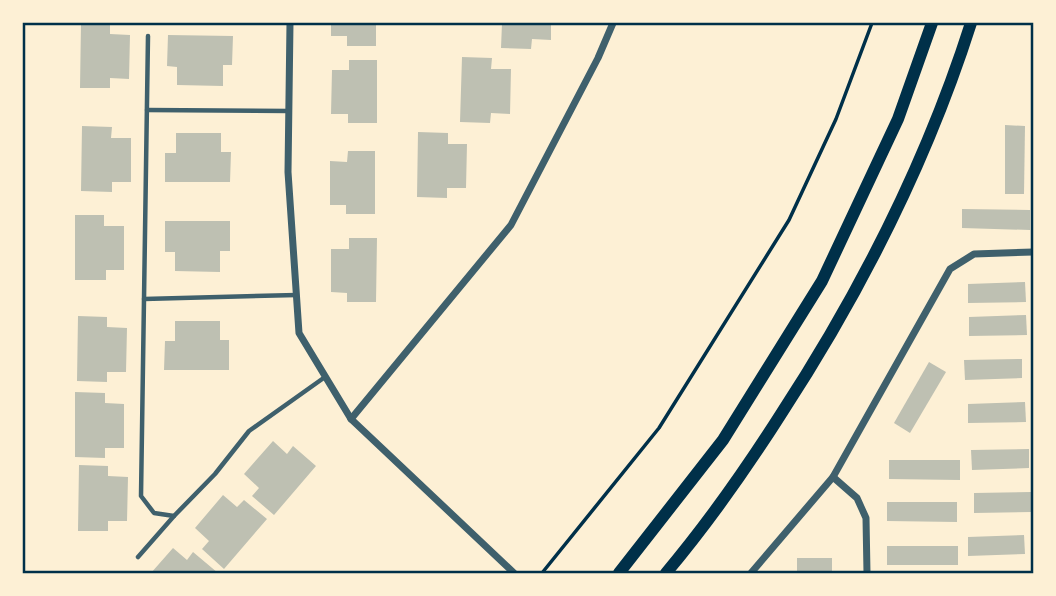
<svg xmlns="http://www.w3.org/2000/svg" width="1056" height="596" font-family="'IBM Plex Sans',sans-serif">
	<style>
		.building { fill: #bec0b2 }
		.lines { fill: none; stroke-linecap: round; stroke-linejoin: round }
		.path { stroke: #003049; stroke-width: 3.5 }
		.service { stroke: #3f606c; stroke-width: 4.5 }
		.minor { stroke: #3f606c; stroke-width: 7 }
		.secondary { stroke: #003049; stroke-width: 12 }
		.neatline { fill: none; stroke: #003049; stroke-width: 2.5 }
	</style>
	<rect width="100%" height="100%" fill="#fdf0d5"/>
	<g class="building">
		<path d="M 81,23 L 110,23 L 110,34 L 130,35 L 129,79 L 110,78 L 110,88 L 80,88 Z"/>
		<path d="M 331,23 L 376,23 L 376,46 L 347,46 L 347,36 L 331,36 Z"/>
		<path d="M 502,23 L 551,23 L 551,40 L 532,39 L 531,49 L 501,48 Z"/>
		<path d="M 168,35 L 233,36 L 232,65 L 223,65 L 223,86 L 177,85 L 177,67 L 167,66 Z"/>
		<path d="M 462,57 L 492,58 L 491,69 L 511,69 L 510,114 L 491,113 L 490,123 L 460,122 Z"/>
		<path d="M 349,60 L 377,60 L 377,123 L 348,123 L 348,114 L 331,114 L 332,70 L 349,70 Z"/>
		<path d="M 1005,125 L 1025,126 L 1024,194 L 1005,194 Z"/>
		<path d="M 82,126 L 112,127 L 111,138 L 131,138 L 131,182 L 112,182 L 112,192 L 81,191 Z"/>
		<path d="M 418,132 L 448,133 L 448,144 L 467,144 L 466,188 L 447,188 L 447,198 L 417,197 Z"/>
		<path d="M 176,133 L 221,133 L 221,152 L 231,152 L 230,182 L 165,182 L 165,153 L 176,153 Z"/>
		<path d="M 348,151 L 375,151 L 375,214 L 346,214 L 346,205 L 330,205 L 330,161 L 347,162 Z"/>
		<path d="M 962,209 L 1030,210 L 1030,230 L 962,228 Z"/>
		<path d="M 75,215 L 104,215 L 104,226 L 124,226 L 124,270 L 106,270 L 106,280 L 75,280 Z"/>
		<path d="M 165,221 L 230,221 L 230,251 L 220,251 L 220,272 L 175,271 L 175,252 L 165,252 Z"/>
		<path d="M 349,238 L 377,238 L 376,302 L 347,302 L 347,293 L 331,292 L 331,249 L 349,249 Z"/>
		<path d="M 1025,282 L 1026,302 L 968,303 L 968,284 Z"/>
		<path d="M 1026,315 L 1027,335 L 969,336 L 969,317 Z"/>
		<path d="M 78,316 L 107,317 L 107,327 L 127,328 L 126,372 L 107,372 L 107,382 L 77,381 Z"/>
		<path d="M 175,321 L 220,321 L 220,340 L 229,340 L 229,370 L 164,370 L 165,341 L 175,341 Z"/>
		<path d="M 1022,359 L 1022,378 L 965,380 L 964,360 Z"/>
		<path d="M 929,362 L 946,372 L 910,433 L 894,423 Z"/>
		<path d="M 75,392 L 105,393 L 105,403 L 124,404 L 124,448 L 105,448 L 105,458 L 75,457 Z"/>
		<path d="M 1025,402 L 1026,422 L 968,423 L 968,404 Z"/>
		<path d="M 273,441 L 287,454 L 293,446 L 316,466 L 274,515 L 252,496 L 259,488 L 244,474 Z"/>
		<path d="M 1029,449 L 1029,468 L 972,470 L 971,450 Z"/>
		<path d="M 889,460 L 960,460 L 960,480 L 889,479 Z"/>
		<path d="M 79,465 L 108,466 L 108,476 L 128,477 L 127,521 L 108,521 L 108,531 L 78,531 Z"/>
		<path d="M 1031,492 L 1032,512 L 974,513 L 974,493 Z"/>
		<path d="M 223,495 L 237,507 L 244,500 L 267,519 L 224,569 L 202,549 L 209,541 L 195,528 Z"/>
		<path d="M 887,502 L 957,502 L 957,522 L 887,521 Z"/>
		<path d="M 1024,535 L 1025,554 L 968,556 L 968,537 Z"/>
		<rect x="887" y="546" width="71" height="19"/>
		<path d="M 173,548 L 187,560 L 193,552 L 218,573 L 151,573 Z"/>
		<rect x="797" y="558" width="35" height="15"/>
	</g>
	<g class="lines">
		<path class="path" d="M 542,573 L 659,428 L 789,220 L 836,119 L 872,23"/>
		<g class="service">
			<path d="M 148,36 L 141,496 L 154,513 L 174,516"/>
			<path d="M 147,110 L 289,111"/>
			<path d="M 144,299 L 297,295"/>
			<path d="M 138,557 L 174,516 L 215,474 L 249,431 L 325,377"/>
		</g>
		<g class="minor">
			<path d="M 290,23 L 288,172 L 299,333 L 351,419 L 514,573"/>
			<path d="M 351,419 L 511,225 L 598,58 L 613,23"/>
			<path d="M 833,477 L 857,498 L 866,518 L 867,573"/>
			<path d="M 751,573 L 833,477 L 950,269 L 974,254 L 1033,252"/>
		</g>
		<g class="secondary">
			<path d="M 619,573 L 723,440 L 822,281 L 898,119 L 932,23"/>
			<path d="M 666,573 C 708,523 746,469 781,414 C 860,293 927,161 971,23"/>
		</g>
	</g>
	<rect width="1056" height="596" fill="none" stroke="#fdf0d5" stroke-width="49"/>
	<rect x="24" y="24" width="1008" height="548" class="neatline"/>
</svg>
